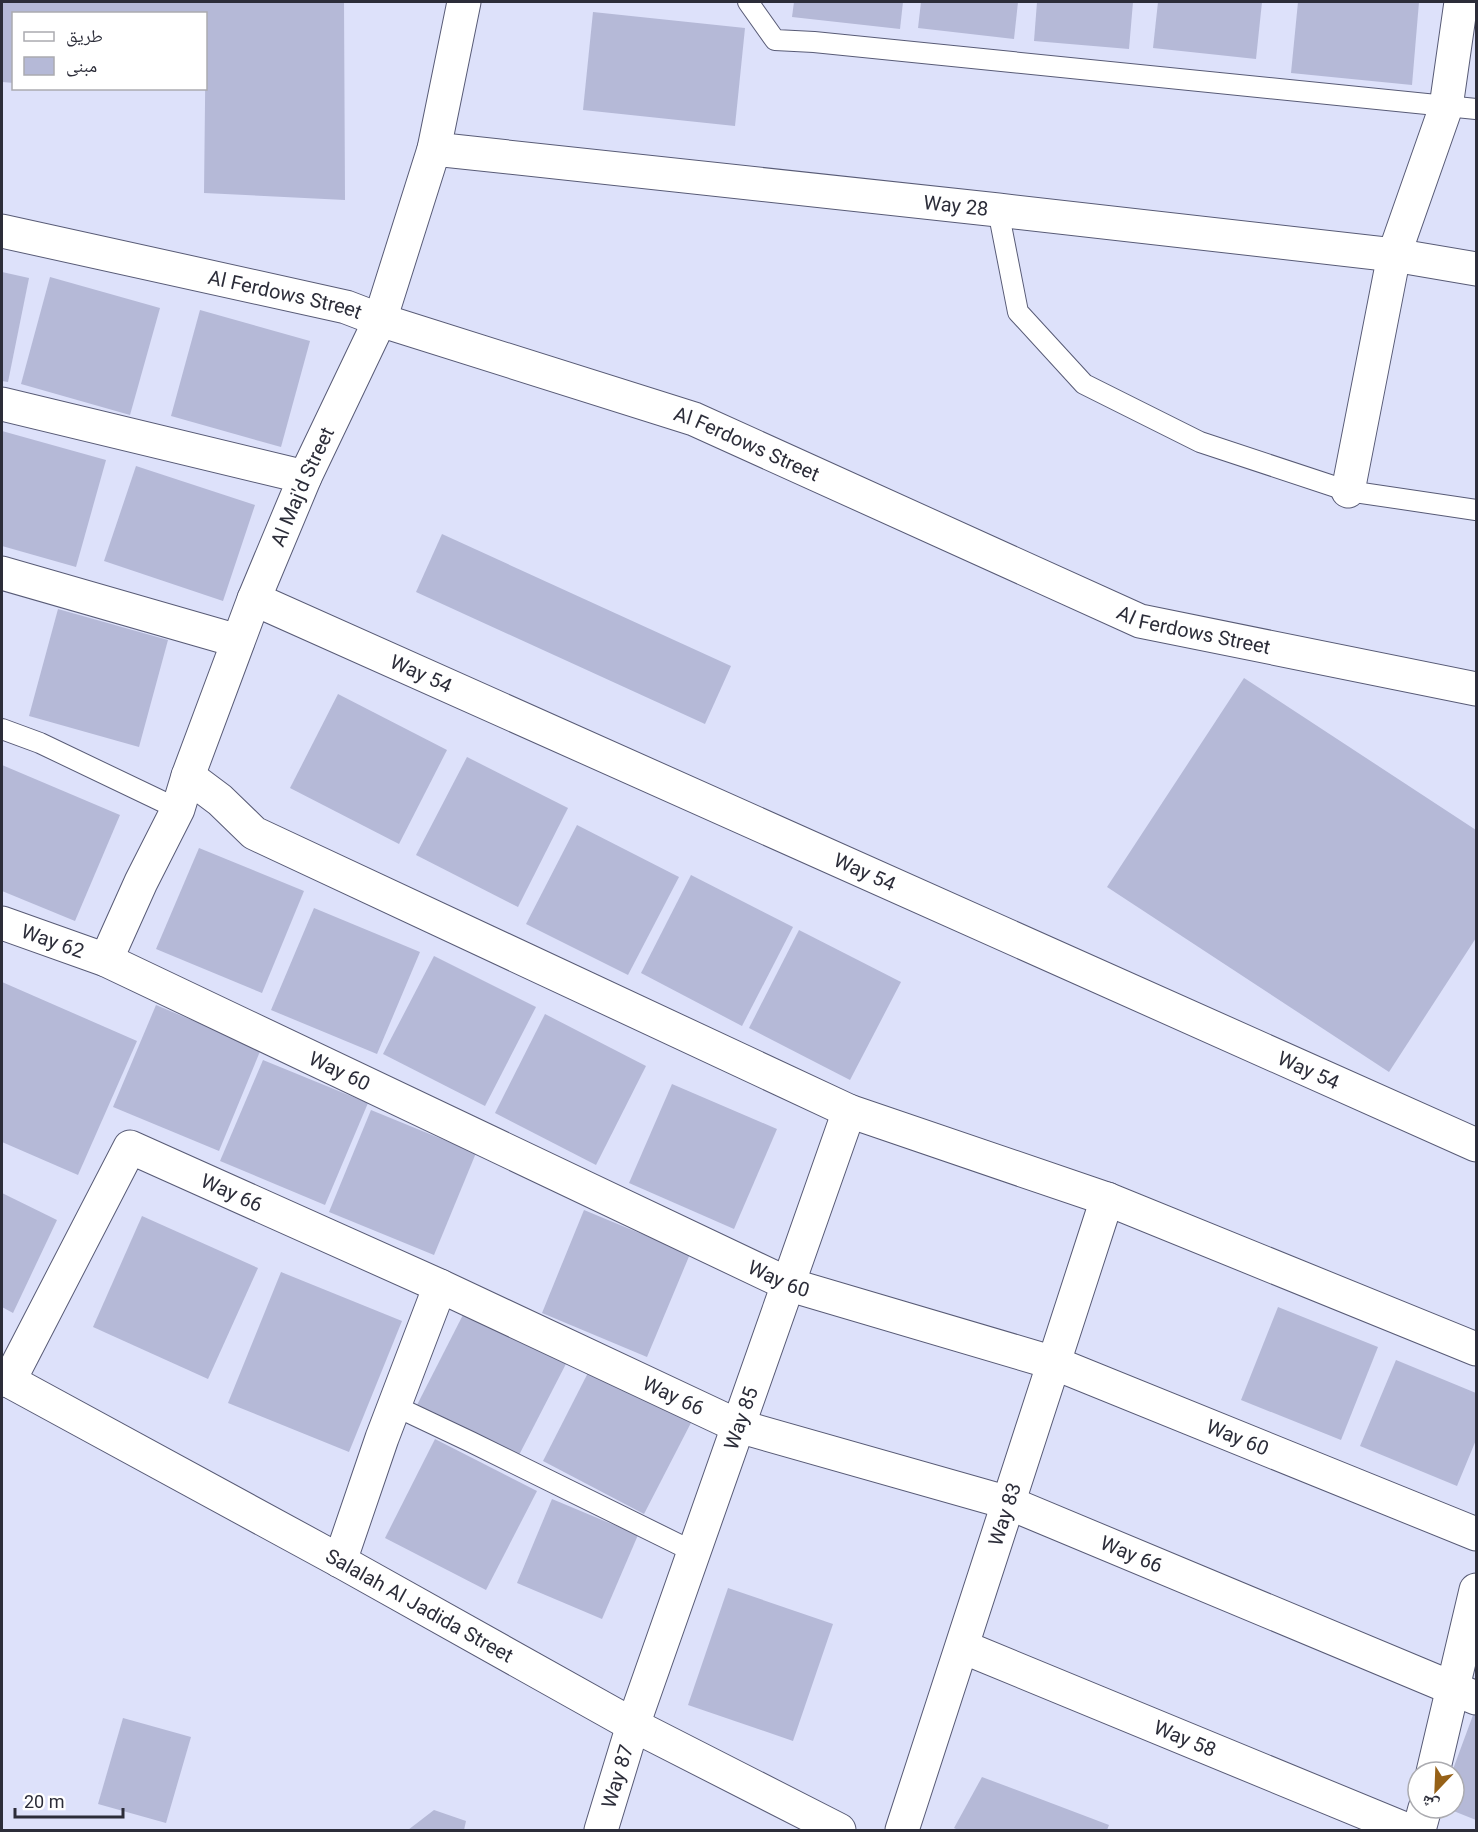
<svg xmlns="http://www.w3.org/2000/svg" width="1478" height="1832" font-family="Roboto,'Noto Naskh Arabic',sans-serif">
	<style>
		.building { fill: #b5b9d7 }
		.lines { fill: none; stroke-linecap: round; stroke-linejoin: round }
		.service-casing { stroke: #585b76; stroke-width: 22 }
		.minor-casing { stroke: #585b76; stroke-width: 35 }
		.tertiary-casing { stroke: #585b76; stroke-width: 35 }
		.service { stroke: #fff; stroke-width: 20 }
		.minor { stroke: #fff; stroke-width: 33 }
		.tertiary { stroke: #fff; stroke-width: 33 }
		.labels { text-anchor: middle; stroke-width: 4.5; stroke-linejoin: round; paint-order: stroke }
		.street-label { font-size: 20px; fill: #2c2d39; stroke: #fff }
	</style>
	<rect width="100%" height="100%" fill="#dde1fa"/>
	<g class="building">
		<path d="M 2,2 L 344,2 L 345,200 L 204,193 L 206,14 L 14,14 L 14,83 L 2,82 Z"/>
		<path d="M 794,2 L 903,2 L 900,29 L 792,17 Z"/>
		<path d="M 921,2 L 1018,2 L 1014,39 L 918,28 Z"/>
		<path d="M 1037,2 L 1133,2 L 1129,49 L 1034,41 Z"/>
		<path d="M 1158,2 L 1262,2 L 1256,59 L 1153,48 Z"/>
		<path d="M 1298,2 L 1419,2 L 1412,85 L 1291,73 Z"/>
		<path d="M 593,12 L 745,28 L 735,126 L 583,110 Z"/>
		<path d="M 2,272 L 29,278 L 8,382 L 2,381 Z"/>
		<path d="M 50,277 L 160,308 L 130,415 L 21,384 Z"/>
		<path d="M 200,310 L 310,341 L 281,447 L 171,416 Z"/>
		<path d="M 2,431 L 106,460 L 76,567 L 2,546 Z"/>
		<path d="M 136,466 L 255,505 L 223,601 L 104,561 Z"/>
		<path d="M 442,534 L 731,666 L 705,724 L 416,592 Z"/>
		<path d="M 58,609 L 168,640 L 139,747 L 29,716 Z"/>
		<path d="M 1244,678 L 1476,830 L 1476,938 L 1389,1072 L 1107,887 Z"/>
		<path d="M 338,694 L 447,750 L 399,844 L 290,788 Z"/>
		<path d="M 467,757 L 568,808 L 518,907 L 416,855 Z"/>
		<path d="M 2,765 L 120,815 L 75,921 L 2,891 Z"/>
		<path d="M 577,825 L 679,877 L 628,975 L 526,924 Z"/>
		<path d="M 199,848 L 304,891 L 262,993 L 156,949 Z"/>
		<path d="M 691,875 L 793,927 L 742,1026 L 641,973 Z"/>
		<path d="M 314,908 L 420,952 L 377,1054 L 271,1010 Z"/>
		<path d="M 799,930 L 901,982 L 850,1080 L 749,1028 Z"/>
		<path d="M 434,956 L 536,1007 L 485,1106 L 383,1054 Z"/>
		<path d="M 2,982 L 137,1041 L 78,1175 L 2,1142 Z"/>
		<path d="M 156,1005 L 261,1049 L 219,1151 L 113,1107 Z"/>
		<path d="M 545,1014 L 646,1066 L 596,1165 L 495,1113 Z"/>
		<path d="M 263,1060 L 368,1103 L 325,1205 L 220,1161 Z"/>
		<path d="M 672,1084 L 777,1129 L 734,1229 L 629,1183 Z"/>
		<path d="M 371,1110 L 476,1153 L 434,1255 L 329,1212 Z"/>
		<path d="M 2,1193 L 57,1220 L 13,1313 L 2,1307 Z"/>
		<path d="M 584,1210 L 690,1254 L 647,1357 L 542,1313 Z"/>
		<path d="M 142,1216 L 258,1268 L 208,1379 L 93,1327 Z"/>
		<path d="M 281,1272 L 402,1321 L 349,1452 L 228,1403 Z"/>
		<path d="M 467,1307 L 569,1358 L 518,1457 L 417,1405 Z"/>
		<path d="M 1278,1307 L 1378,1347 L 1341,1440 L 1241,1400 Z"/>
		<path d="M 1396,1360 L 1476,1393 L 1476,1440 L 1457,1486 L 1360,1446 Z"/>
		<path d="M 593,1363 L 695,1415 L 644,1514 L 543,1461 Z"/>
		<path d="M 435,1439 L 537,1491 L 486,1590 L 385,1538 Z"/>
		<path d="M 552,1499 L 638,1535 L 602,1619 L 517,1583 Z"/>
		<path d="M 728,1588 L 833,1624 L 793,1741 L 688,1705 Z"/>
		<path d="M 1476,1707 L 1476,1820 L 1446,1808 L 1454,1808 L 1454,1772 L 1452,1772 Z"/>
		<path d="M 123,1718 L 191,1737 L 166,1823 L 98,1804 Z"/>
		<path d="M 982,1777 L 1109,1825 L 1107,1830 L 958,1830 L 954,1828 Z"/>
		<path d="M 434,1810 L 466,1821 L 464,1830 L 408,1830 Z"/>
	</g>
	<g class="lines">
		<defs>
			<g id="service">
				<path d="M 748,2 L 775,40 L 814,42 L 1476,109"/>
				<path d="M 998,210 L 1018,312 L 1084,384 L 1200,442 L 1348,491 L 1476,510"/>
				<path d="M 2,729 L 40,743 L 178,809"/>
				<path d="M 395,1406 L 471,1442 L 694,1552"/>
			</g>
			<g id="minor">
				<path id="s1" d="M 434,149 L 998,210 L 1394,255 L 1476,269"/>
				<path id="s2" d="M 2,231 L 346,307 L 380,320 L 694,419 L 1140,621 L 1476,689"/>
				<path d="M 2,404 L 305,477"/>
				<path d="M 1348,491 L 1394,255 L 1446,107 L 1461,2"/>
				<path d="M 2,573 L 238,641"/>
				<path id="s3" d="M 254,599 L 1476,1145"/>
				<path d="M 188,776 L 220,800 L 254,833 L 849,1111 L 1107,1199 L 1476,1349"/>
				<path id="s4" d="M 2,923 L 106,960 L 790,1285 L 1054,1363 L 1476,1534"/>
				<path id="s5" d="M 106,960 L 141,882 L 178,809 L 188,776 L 254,599 L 305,477 L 380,320 L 434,149 L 464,2"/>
				<path id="s6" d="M 9,1381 L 130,1147 L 440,1286 L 738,1426 L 1009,1503 L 1476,1698"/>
				<path d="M 340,1561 L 382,1438 L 440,1286"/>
				<path id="s7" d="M 963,1647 L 1407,1830"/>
				<path d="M 1433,1772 L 1476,1590"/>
				<path id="s8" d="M 601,1830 L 633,1725 L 849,1111"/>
				<path id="s9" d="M 902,1830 L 1107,1199"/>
				<path d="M 1419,1830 L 1425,1808"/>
			</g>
			<g id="tertiary">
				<path id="s10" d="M 2,1377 L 340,1561 L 633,1725 L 839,1830"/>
			</g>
		</defs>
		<use href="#service" class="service-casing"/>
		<use href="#minor" class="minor-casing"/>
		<use href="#tertiary" class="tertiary-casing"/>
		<use href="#service" class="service"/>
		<use href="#minor" class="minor"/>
		<use href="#tertiary" class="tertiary"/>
	</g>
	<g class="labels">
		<g class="street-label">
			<text dy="7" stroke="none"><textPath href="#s1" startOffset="525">Way 28</textPath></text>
			<text dy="7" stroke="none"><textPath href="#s2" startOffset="290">Al Ferdows Street</textPath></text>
			<text dy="7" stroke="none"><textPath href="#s2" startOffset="776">Al Ferdows Street</textPath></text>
			<text dy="7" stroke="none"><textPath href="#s5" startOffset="513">Al Maj'd Street</textPath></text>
			<text dy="7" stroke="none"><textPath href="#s2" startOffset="1262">Al Ferdows Street</textPath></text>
			<text dy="7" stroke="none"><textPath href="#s3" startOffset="183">Way 54</textPath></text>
			<text dy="7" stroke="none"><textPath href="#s3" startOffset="669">Way 54</textPath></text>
			<text dy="7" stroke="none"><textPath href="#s4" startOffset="54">Way 62</textPath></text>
			<text dy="7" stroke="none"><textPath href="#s3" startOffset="1155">Way 54</textPath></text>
			<text dy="7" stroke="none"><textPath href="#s4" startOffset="369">Way 60</textPath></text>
			<text dy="7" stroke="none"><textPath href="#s6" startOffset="375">Way 66</textPath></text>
			<text dy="7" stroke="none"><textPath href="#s4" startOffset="855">Way 60</textPath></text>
			<text dy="7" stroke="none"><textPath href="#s6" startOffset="861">Way 66</textPath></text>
			<text dy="7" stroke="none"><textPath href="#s8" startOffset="435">Way 85</textPath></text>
			<text dy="7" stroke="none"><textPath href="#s4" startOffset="1341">Way 60</textPath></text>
			<text dy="7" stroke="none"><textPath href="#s9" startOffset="332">Way 83</textPath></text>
			<text dy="7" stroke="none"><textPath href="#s6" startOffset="1347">Way 66</textPath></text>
			<text dy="7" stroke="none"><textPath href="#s10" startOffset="476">Salalah Al Jadida Street</textPath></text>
			<text dy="7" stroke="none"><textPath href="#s7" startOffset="240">Way 58</textPath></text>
			<text dy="7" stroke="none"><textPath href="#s8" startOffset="56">Way 87</textPath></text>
		</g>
	</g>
	<rect width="1478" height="1832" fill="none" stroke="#2c2d39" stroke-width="6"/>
	<rect x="12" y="12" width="195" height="78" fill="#ffffff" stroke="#ababb0" stroke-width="1.5"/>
	<rect x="24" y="32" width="30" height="9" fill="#ffffff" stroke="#ababb0" stroke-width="1.5"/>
	<text x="66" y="42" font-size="18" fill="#2c2d39">طريق</text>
	<rect x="24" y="57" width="30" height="18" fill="#b5b9d7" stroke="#ababb0" stroke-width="1.5"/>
	<text x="66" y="72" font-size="18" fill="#2c2d39">مبنى</text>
	<g transform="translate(1436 1790) rotate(203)"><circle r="28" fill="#ffffff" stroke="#ababb0" stroke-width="1.5"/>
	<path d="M0-4.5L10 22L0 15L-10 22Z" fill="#966117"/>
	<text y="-9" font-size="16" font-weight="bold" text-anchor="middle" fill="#2c2d39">ش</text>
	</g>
	<path d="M15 1808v9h108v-9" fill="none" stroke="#2c2d39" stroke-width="3"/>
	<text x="24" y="1808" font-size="18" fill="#2c2d39" stroke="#ffffff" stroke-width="4.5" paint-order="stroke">20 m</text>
</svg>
